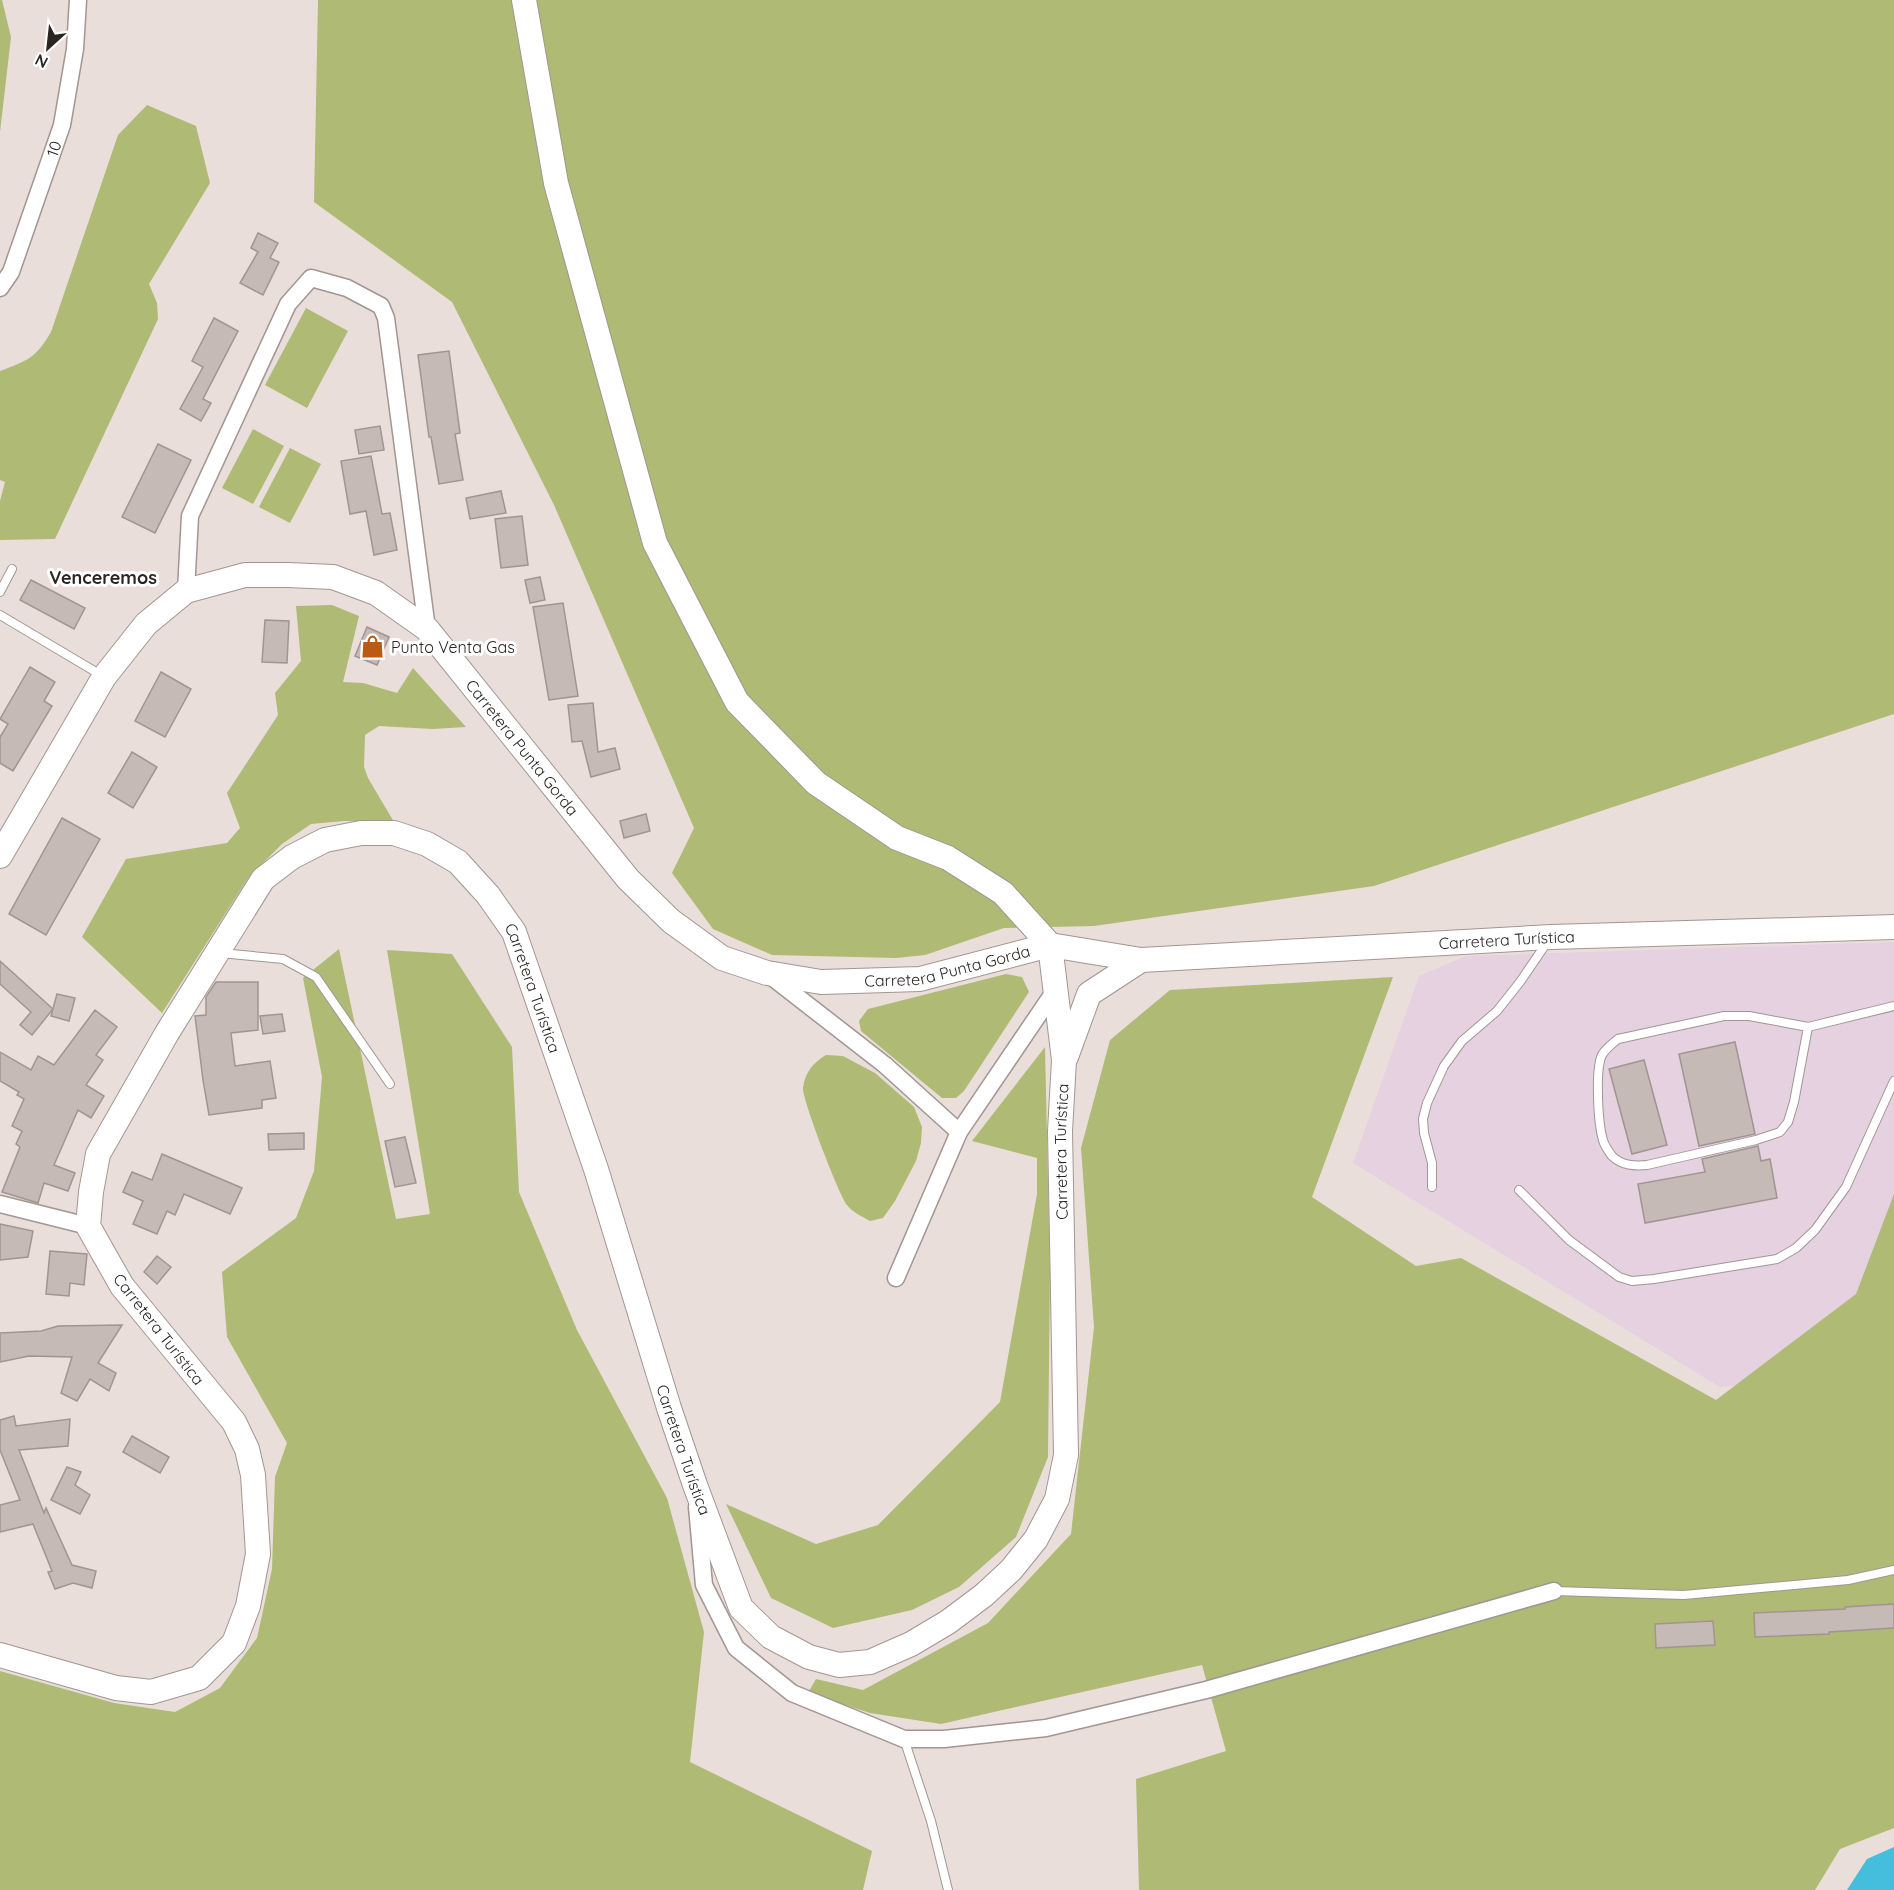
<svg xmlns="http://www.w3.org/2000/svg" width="1894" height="1890" font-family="Quicksand,sans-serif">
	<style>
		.industrial { fill: #e5d1e0 }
		.green { fill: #afba74 }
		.water { fill: #44bedc }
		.building { fill: #c5bab6; stroke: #a09591; stroke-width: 1.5 }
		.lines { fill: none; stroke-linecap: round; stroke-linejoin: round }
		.service-casing { stroke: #a19692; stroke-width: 10 }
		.minor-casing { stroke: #a19692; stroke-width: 19 }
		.secondary-casing { stroke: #a19692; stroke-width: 26 }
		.service { stroke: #fff; stroke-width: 8 }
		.minor { stroke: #fff; stroke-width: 16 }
		.secondary { stroke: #fff; stroke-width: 24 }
		.labels { text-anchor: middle; stroke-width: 6; stroke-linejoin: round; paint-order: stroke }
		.street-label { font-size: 16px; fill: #292523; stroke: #fff }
		.poi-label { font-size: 16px; fill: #292523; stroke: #fff; text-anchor: start }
		.neighbourhood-label { font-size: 18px; font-weight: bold; fill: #292523; stroke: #fff }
	</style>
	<rect width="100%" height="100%" fill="#eadeda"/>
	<path class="industrial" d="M 1894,942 L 1894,1376 L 1720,1387 L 1353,1163 L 1419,976 L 1466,956 Z"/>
	<g class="green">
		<path d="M 0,0 L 2,0 L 11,37 L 0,132 Z"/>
		<path d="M 318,0 L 1894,0 L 1894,714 L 1374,886 L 1094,926 L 1004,928 L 925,955 L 896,958 L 772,955 L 713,929 L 672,873 L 694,828 L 554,505 L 452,302 L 314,202 Z"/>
		<path d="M 147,105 L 196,126 L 210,183 L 149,284 L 157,303 L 158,319 L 55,539 L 0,540 L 0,501 L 5,482 L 0,480 L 0,371 C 27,361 36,358 51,332 L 118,135 Z"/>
		<path d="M 306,308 L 348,331 L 307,408 L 265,385 Z"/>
		<path d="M 253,429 L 284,446 L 253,504 L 222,488 Z"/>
		<path d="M 290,448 L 321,464 L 290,523 L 259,507 Z"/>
		<path d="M 332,605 L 359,616 L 343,682 L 363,683 L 397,693 L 413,668 L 466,727 L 433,729 L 379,726 L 365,735 L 364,767 L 368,778 L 394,822 L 344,821 L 311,824 L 282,844 L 248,878 L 162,1013 L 82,937 L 126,859 L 227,843 L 240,828 L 227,793 L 278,715 L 275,693 L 301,661 L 296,606 Z"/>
		<path d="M 339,949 L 396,1219 L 430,1214 L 387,950 L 452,954 L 512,1047 L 519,1192 L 577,1330 L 667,1498 L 704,1632 L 690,1762 L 872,1851 L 863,1890 L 0,1890 L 0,1671 L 114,1703 L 175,1712 L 220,1688 L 257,1638 L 272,1569 L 275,1477 L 287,1443 L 227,1337 L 222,1272 L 296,1218 L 314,1171 L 322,1077 L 303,978 Z"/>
		<path d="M 1006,974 L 1022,977 L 1029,992 L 964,1091 L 956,1098 L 942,1098 L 861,1031 L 859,1021 L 868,1009 Z"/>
		<path d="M 1393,977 L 1312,1197 L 1416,1266 L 1461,1258 L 1716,1400 L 1856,1294 L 1894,1194 L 1894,1828 L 1840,1849 L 1815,1890 L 1139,1890 L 1136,1779 L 1226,1751 L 1202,1665 L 941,1724 L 870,1713 L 808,1693 L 816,1679 L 863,1690 L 988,1623 L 1071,1534 L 1094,1327 L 1081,1148 L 1110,1040 L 1170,990 Z"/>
		<path d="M 1045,1047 L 1050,1272 L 1048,1457 L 1016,1537 L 959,1587 L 912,1610 L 833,1628 L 771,1598 L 726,1504 L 816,1544 L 878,1525 L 1000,1402 L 1037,1194 L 1037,1158 L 972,1141 Z"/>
		<path d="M 826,1055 L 843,1056 L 875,1073 L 914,1107 L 922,1127 L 921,1143 L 916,1161 L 895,1201 L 883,1218 L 870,1221 C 863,1217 852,1212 847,1205 C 839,1195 802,1099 803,1088 C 805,1072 813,1063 826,1055 Z"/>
	</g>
	<path class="water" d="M 1894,1847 L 1894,1890 L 1847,1890 L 1867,1859 Z"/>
	<g class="building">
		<path d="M 258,233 L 278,243 L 270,258 L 279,262 L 263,295 L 240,283 L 258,252 L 251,248 Z"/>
		<path d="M 214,318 L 238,331 L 203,399 L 211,403 L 201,421 L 180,409 L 203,367 L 192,361 Z"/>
		<path d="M 449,351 L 460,433 L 455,434 L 463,480 L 439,484 L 431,437 L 429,437 L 418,355 Z"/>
		<path d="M 380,426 L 384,450 L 359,454 L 355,430 Z"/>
		<path d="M 158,444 L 191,460 L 155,533 L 122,517 Z"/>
		<path d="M 371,456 L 382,514 L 390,513 L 397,550 L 374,555 L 366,511 L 350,514 L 341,461 Z"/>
		<path d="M 501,491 L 506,513 L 470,519 L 466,498 Z"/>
		<path d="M 522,516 L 528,565 L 501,568 L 495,519 Z"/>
		<path d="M 540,577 L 545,600 L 530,603 L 525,580 Z"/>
		<path d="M 31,580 L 85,608 L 74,629 L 20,600 Z"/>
		<path d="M 563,603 L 578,696 L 549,700 L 533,607 Z"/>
		<path d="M 265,620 L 289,621 L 287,663 L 262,662 Z"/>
		<path d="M 367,627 L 389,637 L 377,665 L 355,656 Z"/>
		<path d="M 30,667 L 55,682 L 44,701 L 52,706 L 13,771 L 0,763 L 0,737 L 8,724 L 0,719 Z"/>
		<path d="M 161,672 L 191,689 L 165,737 L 135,721 Z"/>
		<path d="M 593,703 L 598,752 L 615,748 L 620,769 L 591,777 L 582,741 L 572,742 L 568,705 Z"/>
		<path d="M 132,752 L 157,767 L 133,808 L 108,793 Z"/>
		<path d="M 646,814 L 650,831 L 624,838 L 620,821 Z"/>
		<path d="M 62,818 L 100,839 L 46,935 L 9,914 Z"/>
		<path d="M 0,961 L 53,1009 L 32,1035 L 20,1025 L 31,1012 L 0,984 Z"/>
		<path d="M 216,982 L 258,982 L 258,1030 L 231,1033 L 235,1066 L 270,1061 L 276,1098 L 262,1100 L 262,1108 L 209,1115 L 203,1080 L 195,1016 L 206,1015 L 206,997 Z"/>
		<path d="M 57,994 L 75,998 L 69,1021 L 51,1016 Z"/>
		<path d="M 95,1010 L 117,1027 L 96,1055 L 103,1060 L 86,1085 L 104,1096 L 91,1118 L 78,1110 L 54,1165 L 75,1173 L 68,1191 L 44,1183 L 38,1203 L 2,1192 L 20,1147 L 16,1144 L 22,1131 L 12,1126 L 24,1099 L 17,1095 L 19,1092 L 0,1081 L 0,1052 L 31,1070 L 38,1056 L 54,1065 Z"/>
		<path d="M 282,1014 L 285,1031 L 263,1034 L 260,1016 Z"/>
		<path d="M 1735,1042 L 1755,1134 L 1699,1146 L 1679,1054 Z"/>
		<path d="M 1644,1060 L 1667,1145 L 1632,1154 L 1609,1069 Z"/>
		<path d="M 304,1133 L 304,1149 L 269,1150 L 268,1134 Z"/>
		<path d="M 405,1137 L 416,1183 L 395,1187 L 385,1141 Z"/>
		<path d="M 1758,1146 L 1761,1161 L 1770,1159 L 1777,1198 L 1645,1223 L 1638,1184 L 1705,1172 L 1702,1159 Z"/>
		<path d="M 162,1154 L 242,1188 L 230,1214 L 184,1194 L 175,1215 L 167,1211 L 157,1234 L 133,1224 L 143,1201 L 123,1192 L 132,1172 L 152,1180 Z"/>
		<path d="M 0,1224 L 33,1231 L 28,1257 L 0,1260 Z"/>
		<path d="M 50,1251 L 87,1254 L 84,1285 L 70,1283 L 69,1296 L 46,1294 Z"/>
		<path d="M 157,1256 L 171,1267 L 157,1284 L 144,1272 Z"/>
		<path d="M 122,1325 L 98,1363 L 116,1373 L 109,1391 L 90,1379 L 77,1401 L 61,1393 L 72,1357 L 29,1356 L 0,1362 L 0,1333 L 41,1331 L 58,1326 Z"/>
		<path d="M 14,1416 L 16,1426 L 70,1419 L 68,1446 L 19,1450 L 44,1513 L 46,1508 L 72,1565 L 96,1571 L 92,1588 L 73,1583 L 55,1589 L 48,1572 L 52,1571 L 33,1524 L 0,1532 L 0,1505 L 20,1500 L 0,1450 L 0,1420 Z"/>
		<path d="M 132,1436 L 169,1457 L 160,1473 L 123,1452 Z"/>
		<path d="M 67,1467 L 81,1472 L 75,1485 L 90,1495 L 80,1514 L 51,1500 Z"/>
		<path d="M 1894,1604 L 1894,1628 L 1829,1632 L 1829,1634 L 1755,1637 L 1754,1613 L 1845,1609 L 1845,1607 Z"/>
		<path d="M 1713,1621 L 1715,1645 L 1656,1648 L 1655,1624 Z"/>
	</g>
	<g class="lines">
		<defs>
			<g id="service">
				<path d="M 0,592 L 12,569"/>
				<path d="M 0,615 L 101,675"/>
				<path d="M 221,953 L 283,959 L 316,977 L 390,1084"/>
				<path d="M 1808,1027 L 1749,1016 L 1724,1016 L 1618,1039 C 1612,1044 1606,1048 1602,1055 C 1595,1069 1598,1124 1603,1140 C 1604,1144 1609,1152 1612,1156 C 1622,1166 1635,1166 1647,1165 L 1756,1140 L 1780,1132 L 1788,1122 L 1794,1102 L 1808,1027 L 1894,1006"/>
				<path d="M 1432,1187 L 1432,1163 L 1424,1133 L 1423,1119 L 1427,1103 L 1444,1066 L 1462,1041 L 1497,1011 L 1520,982 L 1548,941"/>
				<path d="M 1519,1190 L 1569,1240 L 1619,1277 L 1632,1281 L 1654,1279 L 1777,1259 L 1796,1248 L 1815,1230 L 1846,1187 L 1894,1081"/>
				<path d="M 1554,1591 L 1684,1595 L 1848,1580 L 1894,1570"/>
				<path d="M 904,1739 L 931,1821 L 948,1890"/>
			</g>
			<g id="minor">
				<path id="s1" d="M 0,288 L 11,272 L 62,125 L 75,49 L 78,0"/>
				<path d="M 186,591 L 190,516 L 288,304 L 311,278 L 347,288 L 381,306 L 386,318 L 427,629"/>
				<path d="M 768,974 L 885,1065 L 959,1132"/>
				<path d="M 0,1204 L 88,1226"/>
				<path d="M 896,1278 L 959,1132 L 1056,989"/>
				<path d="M 697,1507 L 704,1585 L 736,1648 L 792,1693 L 904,1739 L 944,1739 L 1046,1728 L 1206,1690 L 1554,1591"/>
			</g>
			<g id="secondary">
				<path d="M 524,0 L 556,183 L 655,543 L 737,702 L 816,783 L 897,838 L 948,858 L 1003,893 L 1050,945"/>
				<path id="s2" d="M 0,856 L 104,677 L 146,624 L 186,591 L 245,575 L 288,575 L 333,577 L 376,593 L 427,629 L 628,879 L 671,921 L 722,958 L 767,973 L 821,982 L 920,979 L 1050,945 L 1141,960 L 1551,937 L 1894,927"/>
				<path d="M 1066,1057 L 1089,994 L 1141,960"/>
				<path id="s3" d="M 0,1655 L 116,1688 L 151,1692 L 199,1678 L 234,1643 L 248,1606 L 258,1554 L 253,1475 L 247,1449 L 234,1422 L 122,1286 L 88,1226 L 91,1192 L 98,1154 L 167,1033 L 263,879 L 292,857 L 325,840 L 361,833 L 394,833 L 427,844 L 458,862 L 488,895 L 514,932 L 596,1169 L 669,1408 L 695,1485 L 741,1608 L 771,1637 L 809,1657 L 839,1665 L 870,1662 L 911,1644 L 948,1622 L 984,1595 L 1011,1570 L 1036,1539 L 1057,1499 L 1066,1455 L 1060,1131 L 1064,1060 L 1050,945"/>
			</g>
		</defs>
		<use href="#service" class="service-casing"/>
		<use href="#minor" class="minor-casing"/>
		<use href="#secondary" class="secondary-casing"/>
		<use href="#service" class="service"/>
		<use href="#minor" class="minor"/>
		<use href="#secondary" class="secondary"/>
	</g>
	<defs>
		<symbol id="shop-bare" viewBox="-9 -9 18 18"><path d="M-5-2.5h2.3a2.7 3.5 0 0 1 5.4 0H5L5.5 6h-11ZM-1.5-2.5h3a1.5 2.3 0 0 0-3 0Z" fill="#ba5a14" stroke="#fff" stroke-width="2.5" paint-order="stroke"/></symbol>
	</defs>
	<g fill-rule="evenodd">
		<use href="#shop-bare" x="356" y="630" width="33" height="33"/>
	</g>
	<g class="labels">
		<g class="street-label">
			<text dy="6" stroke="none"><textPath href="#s1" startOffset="150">10</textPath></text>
			<text dy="6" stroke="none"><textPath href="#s2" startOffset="736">Carretera Punta Gorda</textPath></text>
			<text dy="6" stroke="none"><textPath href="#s2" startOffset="1822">Carretera Turística</textPath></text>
			<text dy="6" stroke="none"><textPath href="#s2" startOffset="1258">Carretera Punta Gorda</textPath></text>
			<text dy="6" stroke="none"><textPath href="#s3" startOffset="1485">Carretera Turística</textPath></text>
			<text dy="6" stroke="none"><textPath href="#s3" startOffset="2889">Carretera Turística</textPath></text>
			<text transform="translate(159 1329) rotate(52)" y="6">Carretera Turística</text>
			<text dy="6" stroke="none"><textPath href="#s3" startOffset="1971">Carretera Turística</textPath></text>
		</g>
		<g class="poi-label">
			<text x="391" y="653">Punto Venta Gas</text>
		</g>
		<g class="neighbourhood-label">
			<text x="103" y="584">Venceremos</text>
		</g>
	</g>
	<g transform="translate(48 48) rotate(207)" stroke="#ffffff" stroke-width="4.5" paint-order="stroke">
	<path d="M0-4.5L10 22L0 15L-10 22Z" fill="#292523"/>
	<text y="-9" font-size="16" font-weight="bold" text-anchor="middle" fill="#292523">N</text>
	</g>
</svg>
